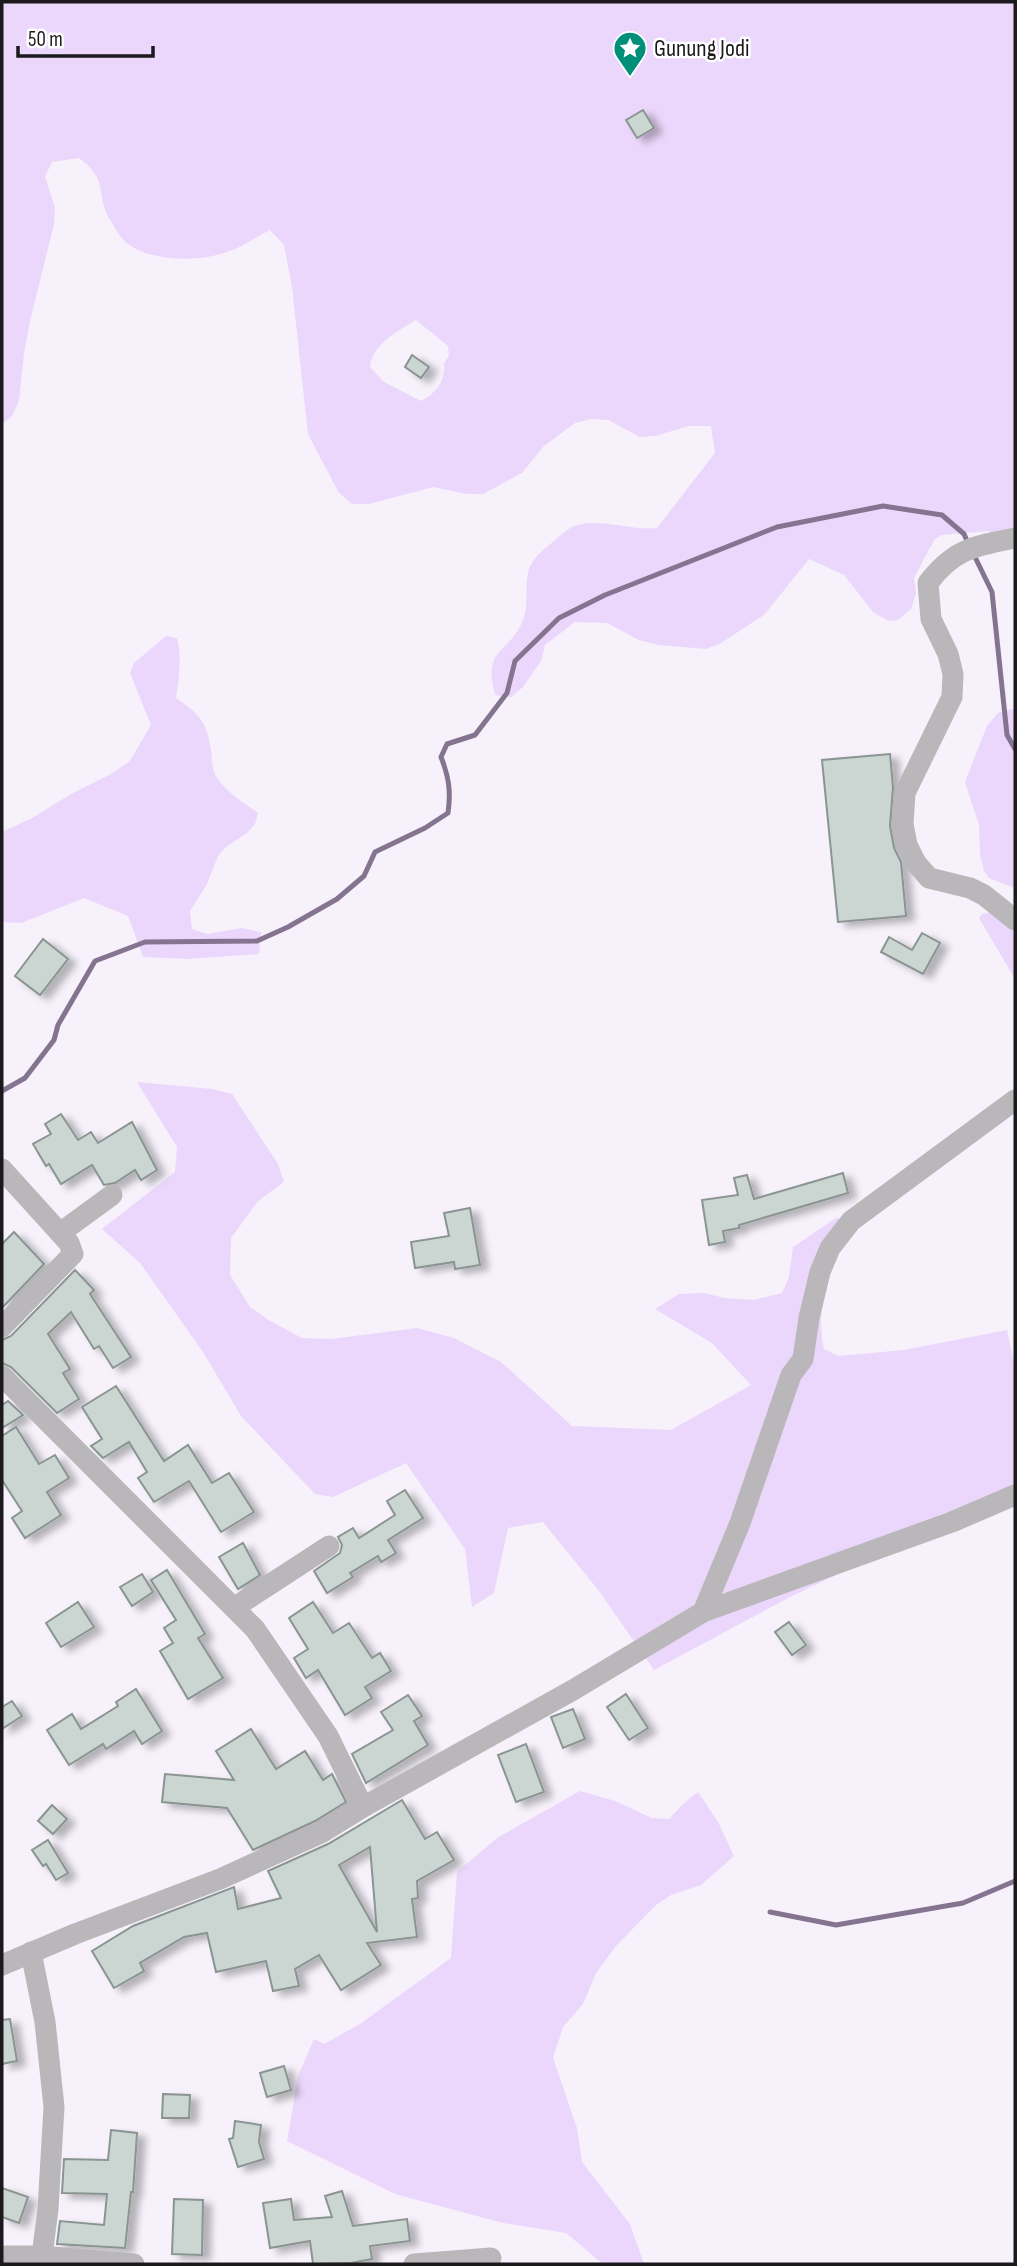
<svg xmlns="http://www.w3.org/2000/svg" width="1017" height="2266" font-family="'Sofia Sans Condensed',sans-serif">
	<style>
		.green { fill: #ebd7fb; fill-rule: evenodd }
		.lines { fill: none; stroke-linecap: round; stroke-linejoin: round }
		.stream { stroke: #857490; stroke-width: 5 }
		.building { fill: #cbd6d2; stroke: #8a9592; stroke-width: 2; fill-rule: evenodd; filter: url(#shadow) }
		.street { stroke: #b9b7ba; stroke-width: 21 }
		.labels { text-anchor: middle; stroke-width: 5; stroke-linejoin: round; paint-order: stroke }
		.poi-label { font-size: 24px; fill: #1b191c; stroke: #fff; text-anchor: start }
	</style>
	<defs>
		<filter id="shadow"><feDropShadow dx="8" dy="4.5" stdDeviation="3.5" flood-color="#0004"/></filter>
	</defs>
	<rect width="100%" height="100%" fill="#f6f1fa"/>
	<g class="green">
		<path d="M 2,2 L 1015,2 L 1015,548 L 988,531 L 941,535 L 934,540 L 914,578 L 916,593 L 911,609 L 898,620 L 889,621 L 874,613 L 844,575 L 809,559 L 764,615 L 721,643 L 706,649 L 658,645 L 639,640 L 607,623 L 575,622 L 545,645 L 541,661 L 523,687 L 511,697 L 495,695 C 482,647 509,655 523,620 C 530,603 523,583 530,567 C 535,555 545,549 555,540 C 560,536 566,530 572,527 C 595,516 631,531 657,528 L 715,453 L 711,426 L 689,426 L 655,436 L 640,437 L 608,420 L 591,419 L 575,423 L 544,446 L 522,473 L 483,494 L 467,494 L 433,487 L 369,504 L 352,504 L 339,493 L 308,434 L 292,287 L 284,245 L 270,230 C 256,237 242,247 227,252 C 200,262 152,262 128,244 C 120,238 114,226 109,218 C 95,192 109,180 79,158 L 52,162 L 45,176 L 55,208 L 54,224 L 30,321 L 24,353 L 19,401 L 12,416 L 2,424 ZM 416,320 L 448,346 L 449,356 L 444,363 C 446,381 436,393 421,401 L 384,382 L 370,367 C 372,344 398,331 416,320 Z"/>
		<path d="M 166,636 L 177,638 C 182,659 179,677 176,698 C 200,715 206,720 211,750 C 212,757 212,766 214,772 C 221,789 243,802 258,813 L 255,824 L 247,833 L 226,847 L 218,856 L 207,884 L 190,911 L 192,929 L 207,934 L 242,928 L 261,932 L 259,954 L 186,959 L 143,957 L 128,916 L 84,898 L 21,923 L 2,922 L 2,832 L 32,818 L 71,794 L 111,774 L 130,761 L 151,725 L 130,673 L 134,663 Z"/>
		<path d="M 1015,708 L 1015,891 L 1012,887 L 989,878 L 984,871 L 980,854 L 979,825 L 965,782 L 987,726 L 998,713 Z"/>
		<path d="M 992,912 L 1015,917 L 1015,979 L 979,918 L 982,914 Z"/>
		<path d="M 137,1082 L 212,1089 L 232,1094 L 278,1164 L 284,1182 L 258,1201 L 231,1238 L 230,1275 L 250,1307 L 270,1321 L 302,1338 L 331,1339 L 417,1328 L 454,1338 L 501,1362 L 572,1426 L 671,1430 L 751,1385 L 712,1343 L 655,1309 L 679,1294 L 703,1293 L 725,1298 L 754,1300 L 782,1293 L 789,1277 L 793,1247 L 836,1218 L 859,1222 C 852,1232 841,1242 836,1253 C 823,1281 817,1318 824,1349 L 838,1356 L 904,1350 L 1007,1330 L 1015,1369 L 1015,1501 L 872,1558 L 792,1596 L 654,1670 L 599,1591 L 543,1522 L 508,1528 L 494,1593 L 472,1607 L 465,1549 L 406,1463 L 333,1497 L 315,1494 L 241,1416 L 203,1352 L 140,1263 L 102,1229 L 175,1172 L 177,1147 Z"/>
		<path d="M 580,1791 L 615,1801 L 652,1818 L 669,1819 L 684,1803 L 698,1792 L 718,1822 L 734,1856 L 701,1885 L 671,1895 L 656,1905 L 616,1946 L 596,1973 L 583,2004 L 563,2027 L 553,2058 L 577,2128 L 582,2162 L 630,2224 L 644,2264 L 603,2264 L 566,2233 L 503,2223 L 395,2194 L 287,2141 L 298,2076 L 314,2039 L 324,2044 L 360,2024 L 451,1958 L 457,1872 L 497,1838 Z"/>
	</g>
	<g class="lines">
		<g class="stream">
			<path d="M 974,555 L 992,592 L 1007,735 L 1015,749"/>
			<path d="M 2,1091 L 25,1078 L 54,1040 L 58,1025 L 95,961 L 145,942 L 257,941 L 288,927 L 337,899 L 364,876 L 375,852 L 425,828 L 448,813 C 451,792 449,777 441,757 L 447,744 L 475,735 L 507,693 L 515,661 L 559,618 L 605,595 L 777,527 L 883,506 L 942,515 L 964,534 L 968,543"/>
			<path d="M 770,1912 L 836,1925 L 963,1903 L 1015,1881"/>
		</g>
	</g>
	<g class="building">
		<path d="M 643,110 L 654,128 L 637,138 L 626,120 Z"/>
		<path d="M 412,355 L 429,367 L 421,378 L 405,367 Z"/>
		<path d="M 890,754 L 893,787 L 890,826 L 894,848 L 901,862 L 906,916 L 838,922 L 822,760 Z"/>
		<path d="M 922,933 L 940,943 L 923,974 L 881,952 L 889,937 L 912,950 Z"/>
		<path d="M 43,939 L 68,959 L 40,995 L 15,976 Z"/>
		<path d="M 61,1114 L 78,1140 L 91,1132 L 98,1143 L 132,1122 L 157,1170 L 141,1180 L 135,1170 L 115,1183 L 104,1185 L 92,1165 L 61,1184 L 49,1164 L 46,1166 L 33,1144 L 51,1134 L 45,1124 Z"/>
		<path d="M 843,1173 L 848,1193 L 739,1225 L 739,1228 L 723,1231 L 725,1242 L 709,1245 L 702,1200 L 738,1195 L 734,1178 L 747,1175 L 754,1199 Z"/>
		<path d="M 470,1208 L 480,1265 L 455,1269 L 454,1262 L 415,1268 L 411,1242 L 449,1236 L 444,1213 Z"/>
		<path d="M 14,1232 L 44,1264 L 2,1308 L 2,1244 Z"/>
		<path d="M 75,1270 L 94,1290 L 90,1294 L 131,1357 L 113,1368 L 99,1346 L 94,1349 L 71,1312 L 48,1334 L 70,1369 L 63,1373 L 79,1399 L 57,1413 L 11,1367 L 2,1363 L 2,1340 L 11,1336 Z"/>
		<path d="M 116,1386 L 164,1461 L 188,1445 L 212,1483 L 229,1473 L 254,1512 L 221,1532 L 189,1481 L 154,1502 L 138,1478 L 147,1472 L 129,1442 L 103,1458 L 91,1446 L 102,1439 L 82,1407 Z"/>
		<path d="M 8,1401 L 23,1415 L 2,1428 L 2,1405 Z"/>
		<path d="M 16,1427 L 39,1464 L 55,1455 L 69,1478 L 47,1492 L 61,1515 L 25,1538 L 12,1518 L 22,1511 L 2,1480 L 2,1436 Z"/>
		<path d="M 405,1490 L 423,1518 L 388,1540 L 396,1553 L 381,1562 L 378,1556 L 350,1573 L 353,1577 L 327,1593 L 314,1571 L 340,1553 L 342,1545 L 338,1537 L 353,1528 L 359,1538 L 395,1515 L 387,1501 Z"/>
		<path d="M 243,1543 L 260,1575 L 238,1589 L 219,1557 Z"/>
		<path d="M 167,1570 L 205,1634 L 198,1638 L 223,1678 L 188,1699 L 160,1651 L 173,1643 L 164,1628 L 176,1620 L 151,1580 Z"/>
		<path d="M 142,1574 L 153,1592 L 132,1606 L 120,1587 Z"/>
		<path d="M 78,1602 L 94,1627 L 61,1647 L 46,1623 Z"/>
		<path d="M 313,1602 L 333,1633 L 349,1623 L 372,1658 L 380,1653 L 391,1671 L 365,1687 L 372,1698 L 345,1715 L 318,1670 L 306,1678 L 294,1658 L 308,1649 L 289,1618 Z"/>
		<path d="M 789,1622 L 806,1645 L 792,1655 L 775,1632 Z"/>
		<path d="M 136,1689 L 162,1731 L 142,1744 L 134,1731 L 106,1749 L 103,1744 L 69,1765 L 47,1730 L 72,1714 L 81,1729 L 118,1706 L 116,1702 Z"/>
		<path d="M 626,1694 L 648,1728 L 629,1740 L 607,1707 Z"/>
		<path d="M 408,1695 L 422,1716 L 414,1721 L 428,1745 L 366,1783 L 352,1754 L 393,1730 L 381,1712 Z"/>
		<path d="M 12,1701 L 22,1716 L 2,1729 L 2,1707 Z"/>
		<path d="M 573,1709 L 585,1739 L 563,1748 L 551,1717 Z"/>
		<path d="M 251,1729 L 276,1769 L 305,1751 L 323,1780 L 332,1774 L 346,1802 L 315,1821 L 253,1850 L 227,1808 L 162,1802 L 165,1774 L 234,1780 L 216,1751 Z"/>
		<path d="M 526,1744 L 544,1792 L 516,1802 L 498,1755 Z"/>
		<path d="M 402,1800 L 425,1839 L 437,1832 L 454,1860 L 417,1881 L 418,1898 L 412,1899 L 417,1937 L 367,1943 L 381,1965 L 341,1990 L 319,1955 L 295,1969 L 299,1986 L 273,1991 L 266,1961 L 216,1972 L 207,1933 L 184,1937 L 140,1963 L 144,1971 L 114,1988 L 92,1951 L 133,1926 L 234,1887 L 238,1909 L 281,1898 L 268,1871 L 328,1844 ZM 370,1847 L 377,1932 L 339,1865 Z"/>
		<path d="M 52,1805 L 67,1819 L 53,1834 L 38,1821 Z"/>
		<path d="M 48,1840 L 68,1873 L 56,1880 L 46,1864 L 43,1866 L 32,1850 Z"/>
		<path d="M 10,2019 L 17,2061 L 2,2064 L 2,2020 Z"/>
		<path d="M 284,2066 L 291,2090 L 267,2097 L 260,2073 Z"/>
		<path d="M 163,2094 L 190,2095 L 189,2118 L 162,2118 Z"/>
		<path d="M 235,2121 L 261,2125 L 259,2142 L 264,2159 L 238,2167 L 229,2139 L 233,2138 Z"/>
		<path d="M 111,2130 L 137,2133 L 133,2192 L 131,2192 L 125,2248 L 57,2244 L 60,2221 L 104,2225 L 107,2194 L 62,2193 L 64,2159 L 108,2160 Z"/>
		<path d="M 2,2188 L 28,2197 L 19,2223 L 2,2217 Z"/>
		<path d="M 342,2191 L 353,2226 L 407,2219 L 410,2241 L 370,2246 L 372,2259 L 351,2263 L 313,2264 L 310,2241 L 270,2248 L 263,2203 L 291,2199 L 294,2220 L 332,2217 L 325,2196 Z"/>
		<path d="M 174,2199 L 203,2200 L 202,2255 L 172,2254 Z"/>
	</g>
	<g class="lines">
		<g class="street">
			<path d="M 1015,538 C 974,546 954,549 928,583 L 931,619 L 948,654 L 953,674 L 952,697 L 905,793 L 903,824 L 907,845 L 916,863 L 929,878 L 970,888 L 984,895 L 1015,920"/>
			<path d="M 2,1169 L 69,1243 L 73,1254 L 2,1327"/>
			<path d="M 60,1233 L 112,1195"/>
			<path d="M 2,1376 L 255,1629 L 328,1736 L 363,1807"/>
			<path d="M 235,1607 L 329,1546"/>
			<path d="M 703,1612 L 740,1523 L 791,1375 L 803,1359 L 809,1318 L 820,1272 L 830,1248 L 851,1221 L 1015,1100"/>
			<path d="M 31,1952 L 45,2022 L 54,2107 L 48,2209 L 41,2264"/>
			<path d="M 2,1965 L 75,1934 L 220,1879 L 321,1833 L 363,1807 L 573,1690 L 703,1612 L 952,1522 L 1015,1495"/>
			<path d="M 2,2256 L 41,2256 L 134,2264"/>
			<path d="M 414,2264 L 491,2258"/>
		</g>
	</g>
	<defs>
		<symbol id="sight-pin" viewBox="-11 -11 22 30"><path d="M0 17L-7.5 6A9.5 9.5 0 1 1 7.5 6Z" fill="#008f79" stroke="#fff"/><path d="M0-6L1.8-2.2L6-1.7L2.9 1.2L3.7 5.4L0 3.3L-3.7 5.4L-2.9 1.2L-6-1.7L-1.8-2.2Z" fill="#fff"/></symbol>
	</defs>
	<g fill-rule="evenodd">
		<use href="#sight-pin" x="611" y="29" width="38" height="52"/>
	</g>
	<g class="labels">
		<g class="poi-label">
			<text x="654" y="56">Gunung Jodi</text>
		</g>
	</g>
	<rect width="1017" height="2266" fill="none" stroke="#1b191c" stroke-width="7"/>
	<path d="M18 46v10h135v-10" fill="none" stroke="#1b191c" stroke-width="3.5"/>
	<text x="28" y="46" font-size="21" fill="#1b191c" stroke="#ffffff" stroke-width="5" paint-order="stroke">50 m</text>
</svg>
